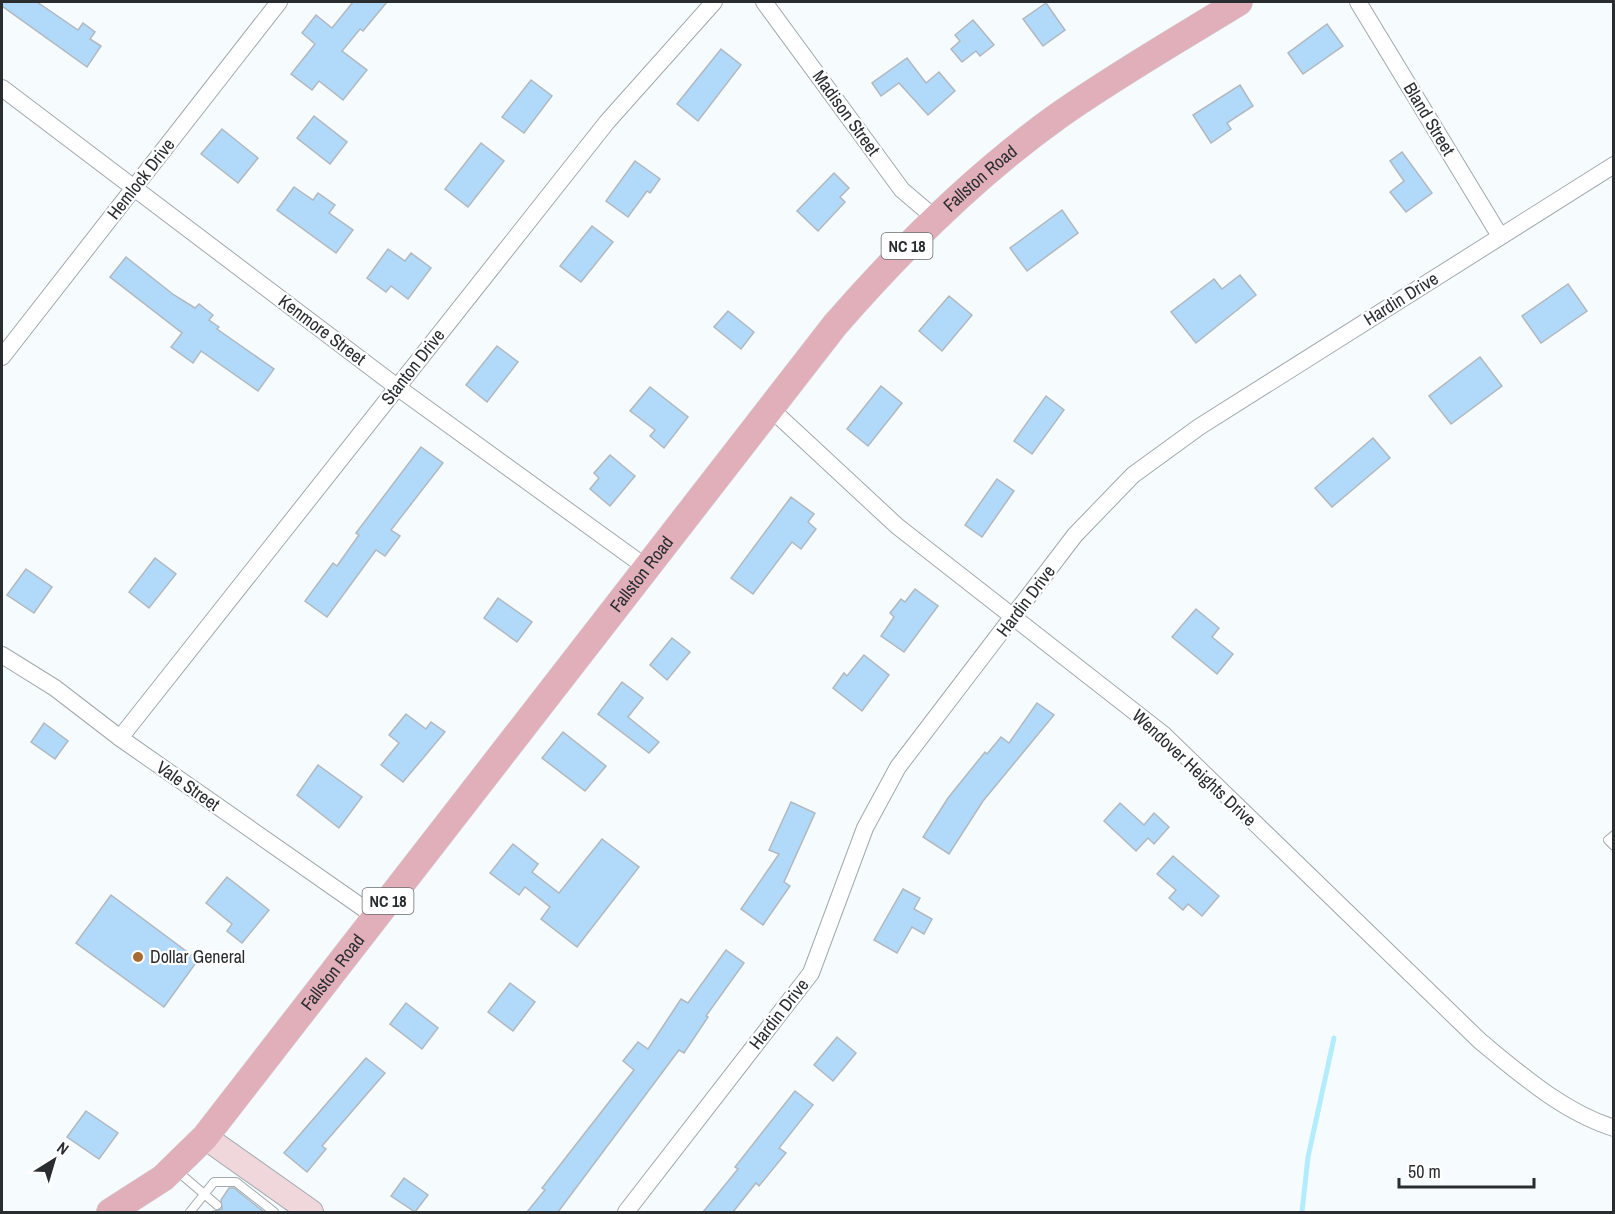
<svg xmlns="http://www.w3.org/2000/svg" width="1615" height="1214" font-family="'Archivo Narrow',sans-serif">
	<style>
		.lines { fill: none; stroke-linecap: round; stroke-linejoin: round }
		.stream { stroke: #b3ecfc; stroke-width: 5 }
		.building { fill: #b1d9f9; stroke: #b1b8be; stroke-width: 1.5 }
		.lane-casing { stroke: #a1a9ae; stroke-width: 10 }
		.street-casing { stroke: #a1a9ae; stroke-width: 18 }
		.secondary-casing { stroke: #a1a9ae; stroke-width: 26 }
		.primary-casing { stroke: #d4d5d6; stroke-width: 28 }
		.lane { stroke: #fff; stroke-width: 8 }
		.street { stroke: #fff; stroke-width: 16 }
		.secondary { stroke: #f0d7dc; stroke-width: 24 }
		.primary { stroke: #e0afba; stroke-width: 27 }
		.poi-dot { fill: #a86a30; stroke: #fff; stroke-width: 2 }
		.labels { text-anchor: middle; stroke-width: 4.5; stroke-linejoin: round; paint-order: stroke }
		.shield { fill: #fff; stroke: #6a6c6e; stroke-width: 1.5 }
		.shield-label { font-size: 16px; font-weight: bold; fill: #2a2d30 }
		.street-label { font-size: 18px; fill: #2a2d30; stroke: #fff }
		.poi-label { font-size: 18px; fill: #2a2d30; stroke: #fff; text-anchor: start }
	</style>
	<rect width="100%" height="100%" fill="#f6fbfe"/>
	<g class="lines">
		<path class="stream" d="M 1302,1212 L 1308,1157 L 1334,1038"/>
	</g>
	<g class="building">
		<path d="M 2,2 L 37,2 L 78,30 L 83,23 L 95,32 L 90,39 L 101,46 L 87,67 L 2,6 Z"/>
		<path d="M 353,2 L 387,2 L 363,31 L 360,29 L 342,51 L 367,70 L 343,100 L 319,81 L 312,90 L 291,74 L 315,44 L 302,33 L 316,15 L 332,28 Z"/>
		<path d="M 1046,3 L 1065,30 L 1043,46 L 1023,19 Z"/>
		<path d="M 973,20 L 994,45 L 980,56 L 976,51 L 962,62 L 951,49 L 960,41 L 955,35 Z"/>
		<path d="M 1327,24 L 1343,46 L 1303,74 L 1288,53 Z"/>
		<path d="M 721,49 L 741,65 L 698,121 L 677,104 Z"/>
		<path d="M 907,58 L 926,83 L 939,72 L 955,91 L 928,115 L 899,83 L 881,96 L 872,83 Z"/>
		<path d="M 531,80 L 552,96 L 524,133 L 502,117 Z"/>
		<path d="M 1240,85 L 1253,106 L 1227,123 L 1231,129 L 1211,143 L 1193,115 Z"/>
		<path d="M 314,116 L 347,142 L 330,164 L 297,138 Z"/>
		<path d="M 222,129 L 258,158 L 238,183 L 201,154 Z"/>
		<path d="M 481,143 L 504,161 L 468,207 L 445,189 Z"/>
		<path d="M 1402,152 L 1432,193 L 1406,212 L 1390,192 L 1404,181 L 1390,161 Z"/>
		<path d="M 635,161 L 660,179 L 650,193 L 647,191 L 628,217 L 606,201 Z"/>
		<path d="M 834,173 L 849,188 L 840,197 L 845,202 L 818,231 L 797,211 Z"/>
		<path d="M 294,187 L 313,200 L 318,193 L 335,205 L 329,213 L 353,230 L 336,253 L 277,210 Z"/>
		<path d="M 1062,210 L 1078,233 L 1027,271 L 1010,248 Z"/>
		<path d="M 592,226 L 613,242 L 581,282 L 560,266 Z"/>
		<path d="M 388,249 L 405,261 L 411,253 L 431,268 L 408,299 L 391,286 L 386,292 L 367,278 Z"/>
		<path d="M 126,257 L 174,295 L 195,308 L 199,304 L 213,315 L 209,320 L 219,327 L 217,329 L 274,369 L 258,391 L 201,351 L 193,363 L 171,347 L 182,333 L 110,277 Z"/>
		<path d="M 1240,275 L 1256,295 L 1196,343 L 1171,312 L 1214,279 L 1222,289 Z"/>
		<path d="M 1568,284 L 1587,311 L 1541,343 L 1522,316 Z"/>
		<path d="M 949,296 L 972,315 L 942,351 L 919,331 Z"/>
		<path d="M 728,311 L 754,332 L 741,349 L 714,327 Z"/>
		<path d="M 497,346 L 518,362 L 487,402 L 466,385 Z"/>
		<path d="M 1480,357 L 1502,386 L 1451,424 L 1429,396 Z"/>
		<path d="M 881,386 L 902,403 L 868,446 L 847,429 Z"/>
		<path d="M 650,387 L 688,417 L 664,448 L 650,436 L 655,430 L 630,411 Z"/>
		<path d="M 1046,396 L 1064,410 L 1032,454 L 1014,441 Z"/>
		<path d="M 1373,438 L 1390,458 L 1332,507 L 1315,488 Z"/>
		<path d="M 421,447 L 443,463 L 391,530 L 400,536 L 385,556 L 376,550 L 327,617 L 305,601 L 333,563 L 337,566 L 359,535 L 356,533 Z"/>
		<path d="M 610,455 L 635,476 L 610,506 L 590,489 L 599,478 L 594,473 Z"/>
		<path d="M 997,479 L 1014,491 L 982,537 L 965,525 Z"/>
		<path d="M 791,497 L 814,514 L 808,522 L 816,529 L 801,549 L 792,542 L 753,594 L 731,578 Z"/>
		<path d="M 155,558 L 176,574 L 149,608 L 129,592 Z"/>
		<path d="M 26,569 L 52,587 L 34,613 L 7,595 Z"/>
		<path d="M 915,589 L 938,606 L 904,652 L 881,636 L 894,617 L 890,613 L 901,599 L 905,602 Z"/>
		<path d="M 498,598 L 532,622 L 517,642 L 484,618 Z"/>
		<path d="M 1196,609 L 1219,628 L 1212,637 L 1233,654 L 1217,674 L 1172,637 Z"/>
		<path d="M 672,638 L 690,652 L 667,680 L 650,665 Z"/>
		<path d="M 864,655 L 889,675 L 862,711 L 833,688 L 844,673 L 847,676 Z"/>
		<path d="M 622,682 L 643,698 L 628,717 L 659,742 L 649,753 L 598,714 Z"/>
		<path d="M 1037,703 L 1054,715 L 983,801 L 949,854 L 923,837 L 948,798 L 985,752 L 987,754 L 1001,737 L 1009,743 Z"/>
		<path d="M 406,714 L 426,729 L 431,722 L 445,732 L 403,782 L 381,765 L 399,743 L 389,735 Z"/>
		<path d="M 44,723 L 68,741 L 55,759 L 31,742 Z"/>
		<path d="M 563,732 L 606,766 L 585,791 L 542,758 Z"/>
		<path d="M 318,765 L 362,797 L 339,828 L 297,795 Z"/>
		<path d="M 791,802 L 815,813 L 784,882 L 790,886 L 763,925 L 741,909 L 779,854 L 769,850 Z"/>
		<path d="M 1120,803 L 1144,825 L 1154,813 L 1169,827 L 1154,844 L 1148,838 L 1136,851 L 1104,821 Z"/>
		<path d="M 602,839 L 639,867 L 577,947 L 541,919 L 550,907 L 525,887 L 519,895 L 490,873 L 513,844 L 538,864 L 532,872 L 559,893 Z"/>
		<path d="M 1173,856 L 1219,896 L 1202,916 L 1188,904 L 1183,910 L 1169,898 L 1176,890 L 1157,874 Z"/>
		<path d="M 227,877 L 269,910 L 242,943 L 227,931 L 232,924 L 206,903 Z"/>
		<path d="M 903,889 L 920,898 L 914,909 L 932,919 L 924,934 L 912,927 L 897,953 L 874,940 Z"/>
		<path d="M 111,895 L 198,960 L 164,1007 L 76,943 Z"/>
		<path d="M 726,950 L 744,963 L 706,1016 L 708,1017 L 684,1053 L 679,1050 L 558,1212 L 527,1212 L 545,1190 L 542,1188 L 634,1070 L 623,1061 L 638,1042 L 648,1049 L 681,999 L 688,1003 Z"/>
		<path d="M 510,983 L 535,1002 L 513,1031 L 488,1012 Z"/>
		<path d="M 406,1003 L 438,1028 L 422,1049 L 390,1024 Z"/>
		<path d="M 837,1037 L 856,1053 L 833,1081 L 814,1065 Z"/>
		<path d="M 366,1058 L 385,1073 L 322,1146 L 326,1149 L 307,1172 L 284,1153 Z"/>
		<path d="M 795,1091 L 813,1105 L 779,1148 L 786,1153 L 759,1186 L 756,1183 L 733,1212 L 703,1212 L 738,1169 L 735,1167 Z"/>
		<path d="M 86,1111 L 118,1133 L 99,1159 L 67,1137 Z"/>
		<path d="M 404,1178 L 428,1195 L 415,1212 L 391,1196 Z"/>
		<path d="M 229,1188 L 234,1188 L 264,1212 L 211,1212 L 222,1209 L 221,1200 Z"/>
	</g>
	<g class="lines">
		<defs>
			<g id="lane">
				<path d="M 1614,835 L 1608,840 L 1614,846"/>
				<path d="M 176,1170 L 217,1205"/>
				<path d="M 190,1212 L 214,1182 L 236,1182 L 274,1212"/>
			</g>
			<g id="street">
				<path d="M 764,2 L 902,190 L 935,218"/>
				<path d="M 1358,2 L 1500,236"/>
				<path d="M 2,88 L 397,387 L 647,568"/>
				<path d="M 2,357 L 279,2"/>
				<path d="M 770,408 L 897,526 L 1163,734 L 1480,1041 C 1520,1074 1563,1112 1614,1128"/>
				<path d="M 2,655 L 55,688 L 120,738 L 376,917"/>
				<path d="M 120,738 L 607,122 L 714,2"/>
				<path d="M 626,1212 L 811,973 L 865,828 L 898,767 L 1075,535 L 1133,475 L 1199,427 L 1614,165"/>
			</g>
			<path id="secondary" d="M 205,1137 L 311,1212"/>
			<g id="primary">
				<path id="s1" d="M 110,1212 L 163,1178 L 205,1137 L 835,325 C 902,248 974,176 1058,116 C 1116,75 1179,39 1239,2"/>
			</g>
		</defs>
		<use href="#lane" class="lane-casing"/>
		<use href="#street" class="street-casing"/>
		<use href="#secondary" class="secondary-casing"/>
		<use href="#primary" class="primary-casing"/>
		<use href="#lane" class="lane"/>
		<use href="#street" class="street"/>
		<use href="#secondary" class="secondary"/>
		<use href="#primary" class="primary"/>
	</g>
	<circle class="poi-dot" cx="138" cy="957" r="6"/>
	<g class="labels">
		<g class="shield">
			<rect x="881.5" y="233" width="51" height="26" rx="4.5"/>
			<rect x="362.5" y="888" width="51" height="26" rx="4.5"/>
		</g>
		<g class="shield-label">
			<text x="907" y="252">NC 18</text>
			<text x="388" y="907">NC 18</text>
		</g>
		<g class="street-label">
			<text transform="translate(846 113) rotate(54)" y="6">Madison Street</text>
			<text transform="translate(1429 119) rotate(59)" y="6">Bland Street</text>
			<text transform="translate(141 179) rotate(-52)" y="6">Hemlock Drive</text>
			<text dy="6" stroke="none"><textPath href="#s1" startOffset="1356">Fallston Road</textPath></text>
			<text transform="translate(1401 299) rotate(-32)" y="6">Hardin Drive</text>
			<text transform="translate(322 330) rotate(37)" y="6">Kenmore Street</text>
			<text transform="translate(413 367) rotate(-52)" y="6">Stanton Drive</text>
			<text dy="6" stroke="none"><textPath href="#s1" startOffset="834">Fallston Road</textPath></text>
			<text transform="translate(1026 601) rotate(-53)" y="6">Hardin Drive</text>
			<text transform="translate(1194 768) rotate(43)" y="6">Wendover Heights Drive</text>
			<text transform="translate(188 786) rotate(35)" y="6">Vale Street</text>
			<text dy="6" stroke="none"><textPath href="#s1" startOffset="330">Fallston Road</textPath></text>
			<text transform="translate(779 1014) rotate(-52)" y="6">Hardin Drive</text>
		</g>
		<g class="poi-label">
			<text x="150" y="963">Dollar General</text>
		</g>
	</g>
	<rect width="1615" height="1214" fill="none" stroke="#2a2d30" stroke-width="6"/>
	<g transform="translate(54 1160) rotate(37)" stroke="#ffffff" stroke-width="4.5" paint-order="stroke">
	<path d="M0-4.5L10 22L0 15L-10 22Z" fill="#2a2d30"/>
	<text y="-9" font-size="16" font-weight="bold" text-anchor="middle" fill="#2a2d30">N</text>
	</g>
	<path d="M1399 1178v9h135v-9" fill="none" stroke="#2a2d30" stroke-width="3"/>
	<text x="1408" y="1178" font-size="18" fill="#2a2d30" stroke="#ffffff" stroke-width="4.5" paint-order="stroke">50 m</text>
</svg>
